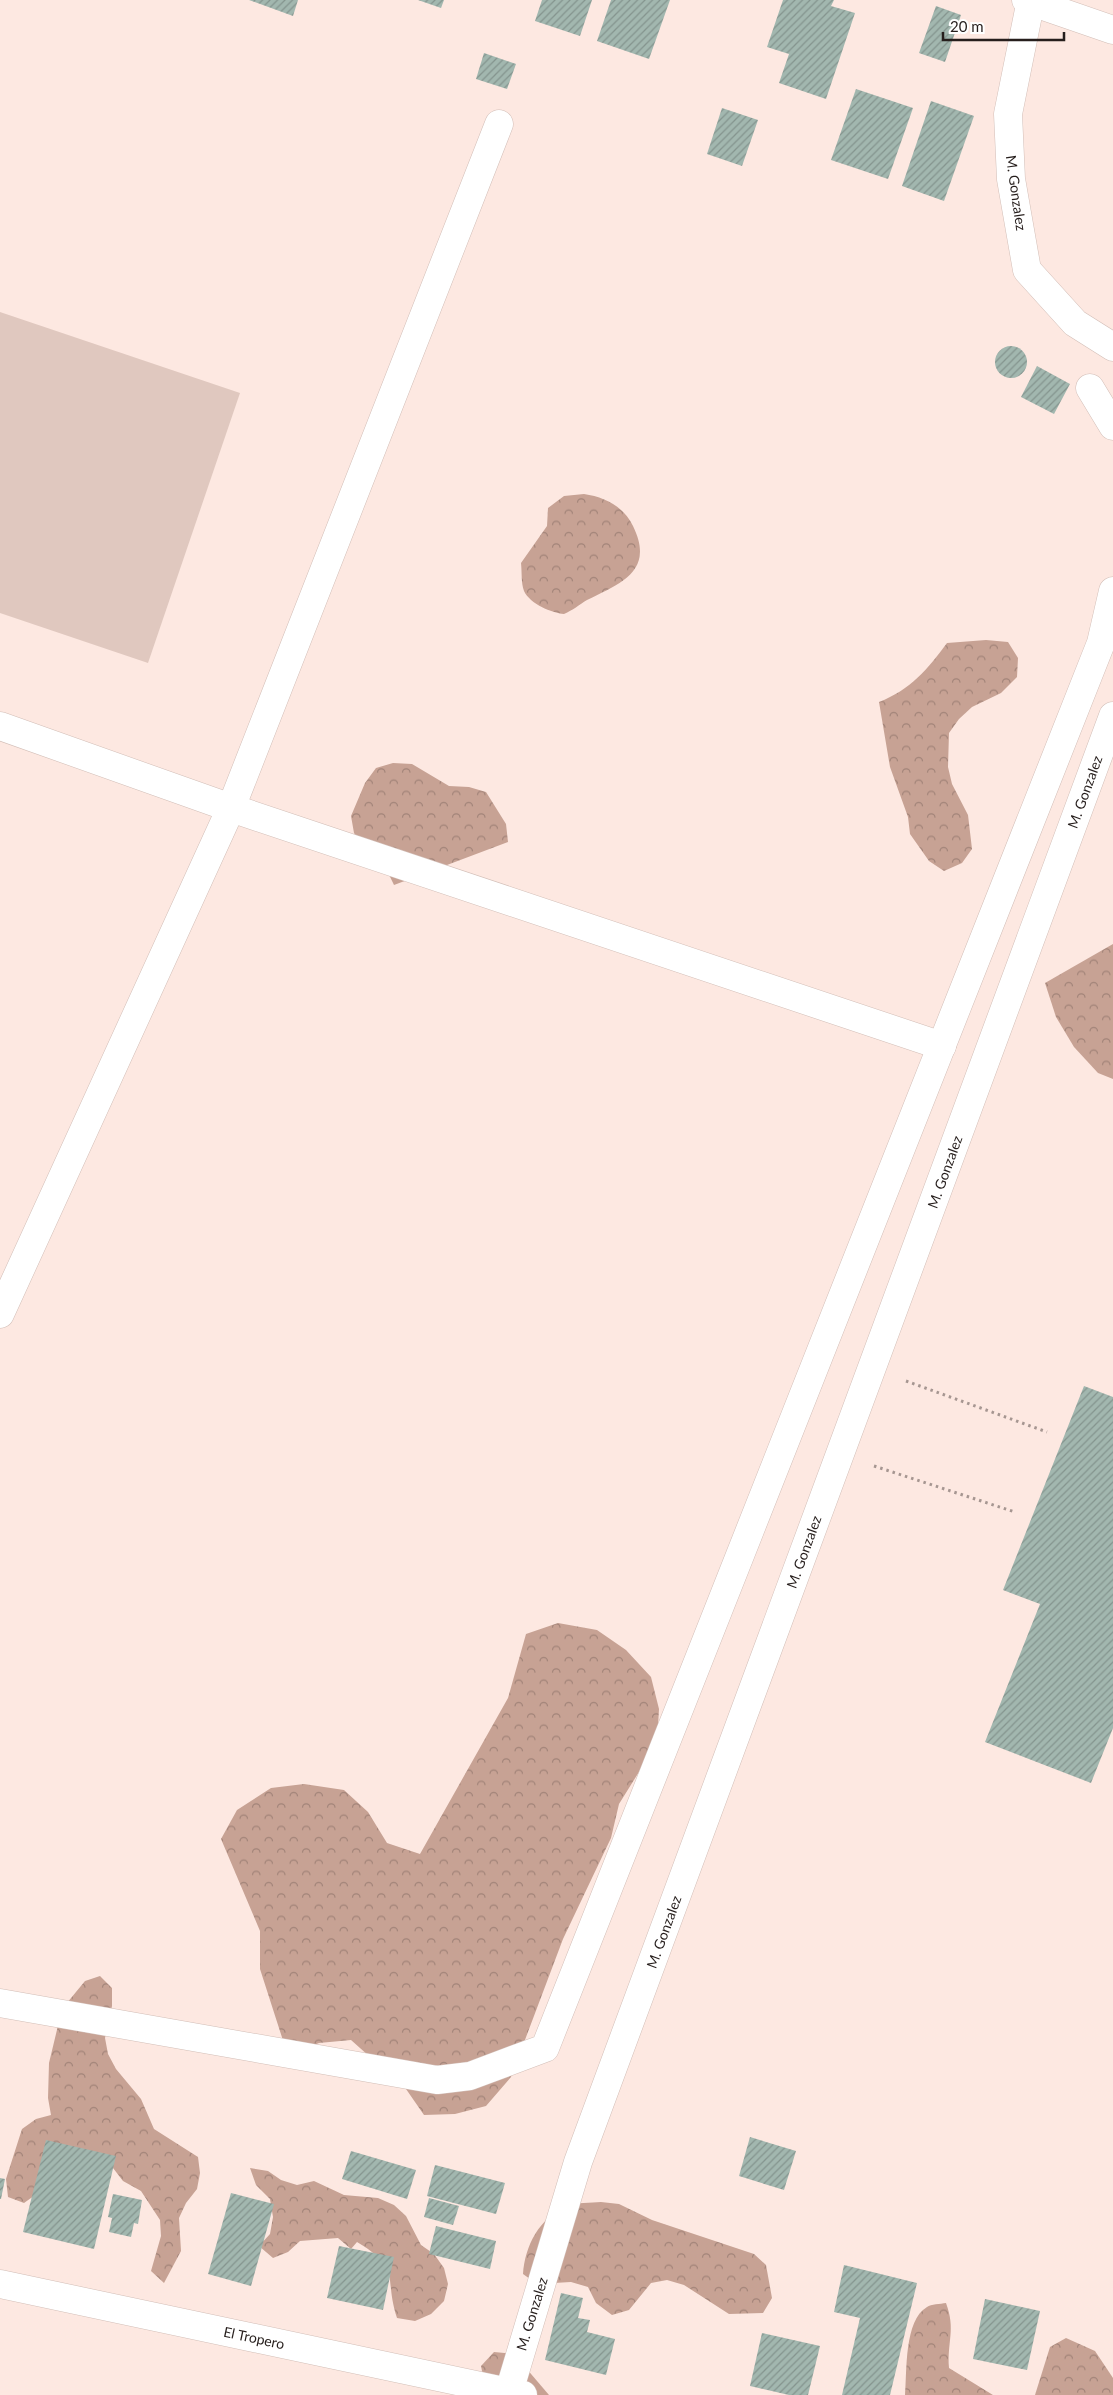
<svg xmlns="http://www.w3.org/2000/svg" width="1113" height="2395" font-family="Lato,sans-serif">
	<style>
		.forest { fill: url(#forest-crowns) }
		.park { fill: #e0c8bf }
		.building { fill: url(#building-hatch) }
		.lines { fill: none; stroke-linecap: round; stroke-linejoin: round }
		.minor-casing { stroke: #d2beb7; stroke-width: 29 }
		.tertiary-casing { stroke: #d2beb7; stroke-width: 29 }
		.path { stroke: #a69691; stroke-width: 3; stroke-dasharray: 2.5 4; stroke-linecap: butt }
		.minor { stroke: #fff; stroke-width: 28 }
		.tertiary { stroke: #fff; stroke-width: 28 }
		.labels { text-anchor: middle; stroke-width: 5; stroke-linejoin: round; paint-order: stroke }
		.street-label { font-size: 14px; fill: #261e1c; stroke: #fff }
	</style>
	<defs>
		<pattern id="forest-crowns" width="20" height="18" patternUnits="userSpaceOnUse" patternTransform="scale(1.25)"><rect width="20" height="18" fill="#c7a294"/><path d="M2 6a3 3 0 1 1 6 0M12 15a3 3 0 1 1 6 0" fill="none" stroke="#a18378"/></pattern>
		<pattern id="building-hatch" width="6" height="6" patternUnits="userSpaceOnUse" patternTransform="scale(1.25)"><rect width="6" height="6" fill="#a2b7af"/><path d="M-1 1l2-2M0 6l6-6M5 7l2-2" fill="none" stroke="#84948e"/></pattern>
	</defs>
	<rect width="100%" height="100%" fill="#fde8e1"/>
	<g class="forest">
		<path d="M 584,494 C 605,497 624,507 633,526 C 655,571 621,583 587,600 C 579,605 573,610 564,614 C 552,613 530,604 524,591 C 521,583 522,572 521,563 L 547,526 L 548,508 L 564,496 Z"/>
		<path d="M 986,640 L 1008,642 L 1018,658 L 1017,677 L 1001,693 L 972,707 L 959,719 L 949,733 L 948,767 L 952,784 L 968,815 L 972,849 L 962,863 L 944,871 L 929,861 L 910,834 L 908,817 L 890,767 L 879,702 C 910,690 928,669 947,643 Z"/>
		<path d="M 393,763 L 412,764 L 449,786 L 469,787 L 486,792 L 506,824 L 508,842 L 394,885 L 379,854 L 364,847 L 354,833 L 351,816 L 365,783 L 376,768 Z"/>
		<path d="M 1113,944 L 1113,1079 L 1098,1073 L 1074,1047 L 1056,1017 L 1045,983 Z"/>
		<path d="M 558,1623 L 597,1630 L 626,1650 L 651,1677 L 659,1709 L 657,1743 L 619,1804 L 611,1838 L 563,1939 L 511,2077 L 486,2106 L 455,2114 L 424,2115 L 406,2089 L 351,2040 L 319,2043 L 288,2056 L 260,1969 L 260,1931 L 221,1839 L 237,1810 L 271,1788 L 304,1784 L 344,1790 L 368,1812 L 387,1843 L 420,1854 L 508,1698 L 526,1634 Z"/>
		<path d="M 100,1976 L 112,1988 L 112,2006 L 105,2038 L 108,2054 L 116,2069 L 141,2099 L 154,2129 L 198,2157 L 200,2173 L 197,2189 L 186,2203 L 179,2218 L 181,2251 L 164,2283 L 151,2271 L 161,2236 L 160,2220 L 141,2191 L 123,2181 L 113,2168 L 38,2193 L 24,2203 L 8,2197 L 6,2179 L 22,2129 L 36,2119 L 51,2115 L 48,2098 L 49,2063 L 62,2009 L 85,1981 Z"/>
		<path d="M 250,2168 L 268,2171 L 281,2180 L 297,2185 L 314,2181 L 344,2195 L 378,2198 L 394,2205 L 406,2216 L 421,2245 L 434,2254 L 444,2268 L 448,2284 L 444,2301 L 431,2314 L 415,2321 L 397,2318 C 383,2275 403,2270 357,2242 L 351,2249 L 338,2238 L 300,2241 L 288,2252 L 273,2258 L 259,2246 L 270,2234 L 273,2217 L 270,2199 L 256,2185 Z"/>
		<path d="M 601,2202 L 619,2204 L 652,2220 L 754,2254 L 766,2265 L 772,2298 L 763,2313 L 729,2314 L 684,2285 L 667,2280 L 651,2283 L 629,2310 L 612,2315 L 596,2303 L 588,2287 L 571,2282 L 537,2284 L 523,2274 C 525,2246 539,2218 567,2206 C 576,2202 591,2203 601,2202 Z"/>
		<path d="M 946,2303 C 956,2330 947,2341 949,2368 L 993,2395 L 905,2395 C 907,2372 904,2320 927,2307 C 931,2304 940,2304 946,2303 Z"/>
		<path d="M 1066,2338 L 1095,2351 L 1113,2378 L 1113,2395 L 1035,2395 L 1050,2347 Z"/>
		<path d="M 494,2352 L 514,2354 L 549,2395 L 487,2395 L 481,2366 Z"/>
	</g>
	<path class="park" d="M 0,312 L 240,393 L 148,663 L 0,613 Z"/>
	<g class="building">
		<path d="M 249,0 L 298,0 L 293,16 Z"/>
		<path d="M 418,0 L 444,0 L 441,8 Z"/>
		<path d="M 542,0 L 592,0 L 580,36 L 535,21 Z"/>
		<path d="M 611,0 L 670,0 L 649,59 L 597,41 Z"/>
		<path d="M 783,0 L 834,0 L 831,6 L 855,13 L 826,99 L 779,83 L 789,54 L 767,47 Z"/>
		<path d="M 936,6 L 961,15 L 945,62 L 919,53 Z"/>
		<path d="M 484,53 L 516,64 L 507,89 L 476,79 Z"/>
		<path d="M 856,89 L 913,108 L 888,179 L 831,160 Z"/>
		<path d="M 931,101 L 974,116 L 944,201 L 902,186 Z"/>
		<path d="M 722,108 L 758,120 L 742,166 L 707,154 Z"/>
		<circle cx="1011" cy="362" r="16"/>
		<path d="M 1037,366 L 1070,384 L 1054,414 L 1021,397 Z"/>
		<path d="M 1084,1386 L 1113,1397 L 1113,1728 L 1091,1783 L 985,1742 L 1040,1604 L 1003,1590 Z"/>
		<path d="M 750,2137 L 796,2151 L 784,2190 L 739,2176 Z"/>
		<path d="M 46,2140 L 116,2156 L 94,2249 L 23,2232 Z"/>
		<path d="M 351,2151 L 416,2170 L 407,2199 L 342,2179 Z"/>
		<path d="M 435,2165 L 505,2183 L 496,2214 L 427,2196 Z"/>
		<path d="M 0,2178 L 5,2179 L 1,2199 L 0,2199 Z"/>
		<path d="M 231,2193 L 274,2204 L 251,2286 L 208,2274 Z"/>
		<path d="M 113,2194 L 142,2200 L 138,2224 L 134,2223 L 131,2237 L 109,2232 L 112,2218 L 108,2217 Z"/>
		<path d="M 429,2198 L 459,2206 L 453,2225 L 424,2217 Z"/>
		<path d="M 436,2226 L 496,2241 L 490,2269 L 429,2254 Z"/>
		<path d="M 339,2246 L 394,2257 L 383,2310 L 327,2298 Z"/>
		<path d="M 844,2265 L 917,2283 L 890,2395 L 842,2395 L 860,2318 L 834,2312 Z"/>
		<path d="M 561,2293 L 583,2298 L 578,2318 L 590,2320 L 587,2332 L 615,2339 L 606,2375 L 545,2360 Z"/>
		<path d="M 985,2299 L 1040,2311 L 1027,2370 L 973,2359 Z"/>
		<path d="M 762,2333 L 820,2346 L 808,2395 L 789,2395 L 750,2386 Z"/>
	</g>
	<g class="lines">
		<defs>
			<g id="minor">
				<path d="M 1031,0 L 1008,114 L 1011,179 L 1027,270 L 1075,323 L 1113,347"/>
				<path d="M 1090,388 L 1113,426"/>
				<path d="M 0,726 L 231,808"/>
				<path d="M 0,2003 L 437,2080 L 470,2076 L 545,2048 L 1101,643 L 1113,591"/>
				<path d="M 0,2284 L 523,2395"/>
				<path d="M 508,2395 L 578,2162 L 1113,716"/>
			</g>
			<g id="tertiary">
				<path d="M 1026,0 L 1113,30"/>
				<path d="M 231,808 L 942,1046"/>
				<path d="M 0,1314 L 231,808 L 499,124"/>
			</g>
		</defs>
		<use href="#minor" class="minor-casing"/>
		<use href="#tertiary" class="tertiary-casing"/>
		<g class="path">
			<path d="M 906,1381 L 1047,1432"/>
			<path d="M 874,1466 L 1015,1512"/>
		</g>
		<use href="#minor" class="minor"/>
		<use href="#tertiary" class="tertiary"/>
	</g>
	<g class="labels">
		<g class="street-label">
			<text transform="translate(1016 193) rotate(82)" y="5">M. Gonzalez</text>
			<text transform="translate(1085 792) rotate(-70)" y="5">M. Gonzalez</text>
			<text transform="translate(945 1172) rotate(-70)" y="5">M. Gonzalez</text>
			<text transform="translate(804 1552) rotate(-70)" y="5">M. Gonzalez</text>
			<text transform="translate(664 1932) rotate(-70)" y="5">M. Gonzalez</text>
			<text transform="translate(532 2314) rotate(-73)" y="5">M. Gonzalez</text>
			<text transform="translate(254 2338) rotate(12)" y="5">El Tropero</text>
		</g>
	</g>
	<path d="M943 32v8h121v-8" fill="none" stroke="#261e1c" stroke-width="2.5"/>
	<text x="950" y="32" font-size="15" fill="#261e1c" stroke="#ffffff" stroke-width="4" paint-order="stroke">20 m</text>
</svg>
